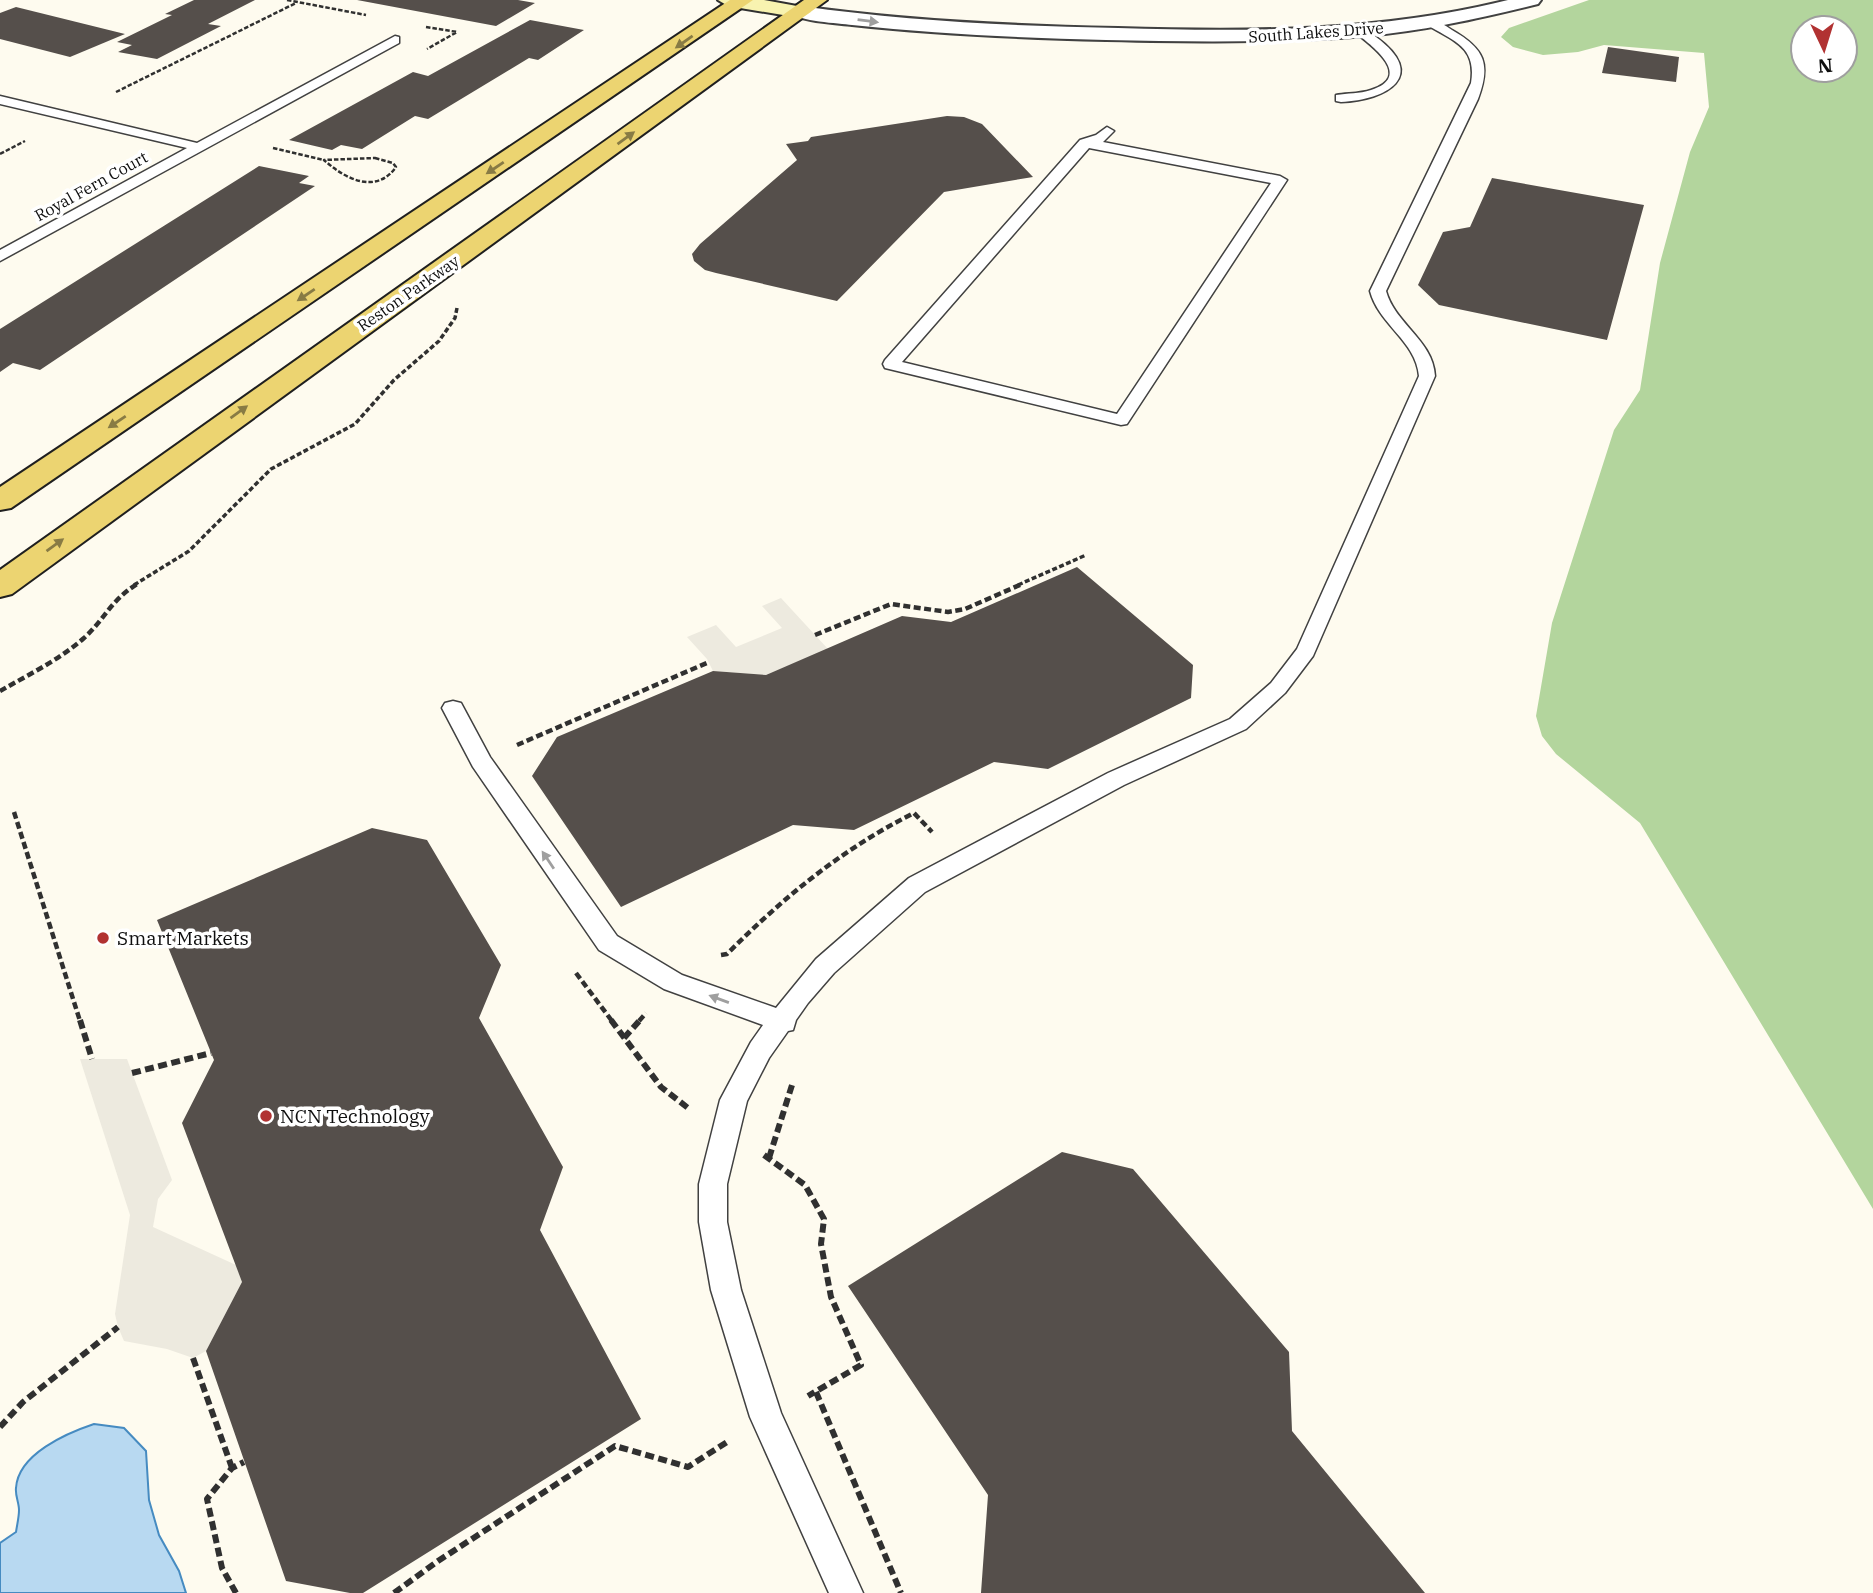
<svg xmlns="http://www.w3.org/2000/svg" width="1873" height="1593" font-family="'IBM Plex Serif',serif">
	<style>
		.forest { fill: #b3d59d; fill-rule: evenodd }
		.plaza { fill: #edeadf }
		.water { fill: #b8d9f1; stroke: #468bc1; stroke-width: 2 }
		.building { fill: #554f4b }
		.lines { fill: none; stroke-linecap: round; stroke-linejoin: round }
		.service-casing { stroke: #414141; stroke-width: 3 }
		.tertiary-casing { stroke: #414141; stroke-width: 4 }
		.secondary-casing { stroke: #303030; stroke-width: 4 }
		.primary-casing { stroke: #1f1f1f; stroke-width: 4 }
		.path-far3 { stroke: #303030; stroke-width: 2.5; stroke-dasharray: 4.5 2; stroke-linecap: butt }
		.path-far2 { stroke: #303030; stroke-width: 3.5; stroke-dasharray: 5 2.5; stroke-linecap: butt }
		.path-far1 { stroke: #303030; stroke-width: 4.5; stroke-dasharray: 7 3.5; stroke-linecap: butt }
		.path { stroke: #303030; stroke-width: 6; stroke-dasharray: 9 4.5; stroke-linecap: butt }
		.service { fill: #fff; fill-rule: evenodd }
		.tertiary { fill: #fff; fill-rule: evenodd }
		.secondary { fill: #f8f3b0; fill-rule: evenodd }
		.primary { fill: #ecd471; fill-rule: evenodd }
		.oneway { fill: #9f9f9f }
		.oneway2 { fill: #887b44 }
		.poi-dot { fill: #b13232; stroke: #fff; stroke-width: 2.5 }
		.labels { text-anchor: middle; stroke-width: 7; stroke-linejoin: round; paint-order: stroke }
		.far-street-label { font-size: 16px; fill: #0e0e0e; stroke: #fff }
		.poi-label { font-size: 19px; fill: #0e0e0e; stroke: #fff; text-anchor: start }
	</style>
	<rect width="100%" height="100%" fill="#fefbef"/>
	<path class="forest" d="M 1589,0 L 1873,0 L 1873,1209 L 1640,823 L 1556,754 L 1542,736 L 1536,716 L 1552,623 L 1614,430 L 1640,390 L 1660,263 L 1690,152 L 1709,107 L 1704,53 L 1604,45 L 1578,52 L 1543,55 L 1513,47 L 1501,37 L 1509,28 ZM 1803,28 L 1845,28 L 1845,70 L 1803,70 Z"/>
	<g class="plaza">
		<path d="M 781,598 L 828,649 L 766,675 L 713,671 L 707,659 L 687,637 L 716,625 L 736,647 L 782,628 L 762,606 Z"/>
		<path d="M 80,1059 L 127,1059 L 172,1180 L 158,1199 L 153,1227 L 236,1265 L 242,1282 L 206,1351 L 193,1358 L 167,1349 L 124,1341 L 118,1327 L 115,1314 L 130,1215 Z"/>
	</g>
	<path class="water" d="M 94,1424 L 124,1428 L 146,1451 L 149,1500 L 159,1535 L 179,1571 L 186,1593 L 0,1593 L 0,1543 L 16,1532 C 17,1525 19,1517 19,1510 C 19,1503 15,1495 16,1488 C 18,1454 67,1433 94,1424 Z"/>
	<g class="building">
		<path d="M 194,0 L 255,0 L 208,24 L 221,26 L 157,59 L 118,52 L 132,45 L 117,42 L 172,15 L 165,14 Z"/>
		<path d="M 357,0 L 518,0 L 535,3 L 496,26 Z"/>
		<path d="M 16,7 L 125,34 L 70,57 L 0,39 L 0,13 Z"/>
		<path d="M 530,20 L 584,30 L 538,60 L 529,58 L 428,119 L 415,116 L 362,149 L 341,145 L 332,150 L 289,140 L 413,72 L 428,76 Z"/>
		<path d="M 1608,47 L 1679,57 L 1676,82 L 1602,73 Z"/>
		<path d="M 947,116 L 964,117 L 982,124 L 1033,177 L 944,192 L 837,301 L 716,273 L 705,270 L 694,261 L 692,254 L 700,244 L 797,160 L 786,144 L 808,141 L 811,137 Z"/>
		<path d="M 259,166 L 309,176 L 299,183 L 315,186 L 40,370 L 13,363 L 0,372 L 0,329 Z"/>
		<path d="M 1492,178 L 1644,205 L 1607,340 L 1439,305 L 1418,285 L 1443,232 L 1470,227 Z"/>
		<path d="M 1077,567 L 1193,665 L 1191,698 L 1048,769 L 994,762 L 854,830 L 793,825 L 621,907 L 532,776 L 557,737 L 713,671 L 766,675 L 902,616 L 951,622 Z"/>
		<path d="M 372,828 L 427,840 L 501,965 L 479,1018 L 563,1167 L 540,1230 L 641,1419 L 363,1593 L 350,1593 L 286,1581 L 206,1351 L 242,1282 L 182,1123 L 214,1060 L 157,920 Z"/>
		<path d="M 1062,1152 L 1133,1169 L 1289,1352 L 1292,1431 L 1425,1593 L 981,1593 L 988,1495 L 848,1286 Z"/>
	</g>
	<g class="lines">
		<defs>
			<g id="service">
				<path d="M 1427,21 C 1436,19 1444,25 1452,30 C 1485,49 1491,64 1478,99 L 1386,291 C 1395,324 1433,340 1435,376 L 1313,656 L 1285,693 L 1246,729 L 1124,785 L 925,892 L 834,973 L 808,1003 L 796,1020 L 793,1030 L 788,1031 L 769,1058 L 747,1101 L 727,1184 L 727,1222 L 741,1290 L 781,1413 L 863,1593 L 829,1593 L 750,1417 L 711,1290 L 699,1222 L 699,1184 L 720,1100 L 751,1042 L 763,1025 L 664,989 L 599,950 L 473,767 L 442,708 L 445,703 L 453,701 L 461,703 L 490,757 L 617,936 L 682,975 L 776,1008 L 816,959 L 909,878 L 1108,773 L 1230,719 L 1271,683 L 1297,649 L 1419,376 C 1416,341 1379,325 1370,291 L 1471,83 C 1477,47 1454,41 1427,25 Z"/>
				<path d="M 1357,28 C 1365,27 1370,32 1376,37 C 1429,76 1387,100 1341,102 L 1336,101 L 1336,95 C 1348,93 1359,94 1371,90 C 1413,77 1374,47 1357,34 Z"/>
				<path d="M 395,36 L 399,37 L 399,43 L 0,261 L 0,250 L 187,148 L 0,104 L 0,96 L 197,143 Z"/>
				<path d="M 1107,127 L 1114,131 L 1103,142 L 1280,176 L 1287,180 L 1127,424 L 1121,425 L 885,368 L 883,364 L 885,360 L 1080,140 L 1096,135 ZM 1089,148 L 1271,183 L 1117,414 L 902,362 Z"/>
			</g>
			<path id="tertiary" d="M 1508,0 L 1541,0 L 1538,4 C 1481,18 1424,31 1366,36 C 1279,43 1193,42 1106,40 C 1021,38 936,34 852,25 C 839,23 798,22 791,12 L 801,6 C 906,21 1012,26 1118,28 C 1249,32 1380,32 1508,0 Z"/>
			<path id="secondary" d="M 718,0 L 764,0 L 808,8 L 811,12 L 801,18 L 728,6 Z"/>
			<g id="primary">
				<path d="M 730,0 L 753,0 L 11,508 L 0,510 L 0,487 Z"/>
				<path d="M 804,0 L 827,0 L 12,594 L 0,597 L 0,570 Z"/>
			</g>
		</defs>
		<use href="#service" class="service-casing"/>
		<use href="#tertiary" class="tertiary-casing"/>
		<use href="#secondary" class="secondary-casing"/>
		<use href="#primary" class="primary-casing"/>
		<g class="path-far3">
			<path d="M 287,0 L 366,15"/>
			<path d="M 426,27 L 457,32 L 427,49"/>
			<path d="M 116,92 L 296,3"/>
			<path d="M 273,148 L 324,160"/>
			<path d="M 0,154 L 25,141"/>
			<path d="M 375,158 L 393,163 L 396,167 C 376,195 345,179 324,160 Z"/>
		</g>
		<g class="path-far2">
			<path d="M 134,585 L 189,551 L 271,469 L 355,424 L 394,380 L 439,341 L 455,318 L 457,308"/>
			<path d="M 1018,585 L 1086,555"/>
		</g>
		<g class="path-far1">
			<path d="M 815,635 L 891,604 L 948,612 L 965,609 L 1022,584"/>
			<path d="M 0,691 C 28,675 59,660 84,638 C 105,619 110,601 137,584"/>
			<path d="M 517,745 L 709,662"/>
			<path d="M 14,812 L 80,1021"/>
			<path d="M 721,955 L 727,954 C 784,897 842,849 914,813 L 932,832"/>
			<path d="M 576,973 L 612,1021"/>
			<path d="M 639,1021 L 646,1013"/>
		</g>
		<g class="path">
			<path d="M 80,1020 L 92,1059"/>
			<path d="M 611,1020 L 661,1087 L 688,1108"/>
			<path d="M 624,1038 L 640,1020"/>
			<path d="M 132,1073 L 211,1053"/>
			<path d="M 764,1155 L 805,1185 L 824,1219 L 821,1244 L 831,1297 L 861,1365 L 808,1396"/>
			<path d="M 769,1158 L 792,1085"/>
			<path d="M 193,1358 L 232,1468"/>
			<path d="M 816,1392 L 901,1593"/>
			<path d="M 0,1427 L 23,1402 L 118,1327"/>
			<path d="M 236,1593 L 222,1568 L 207,1499 L 232,1468 L 244,1462"/>
			<path d="M 394,1593 L 438,1561 L 615,1446 L 688,1467 L 727,1442"/>
		</g>
		<use href="#service" class="service"/>
		<use href="#tertiary" class="tertiary"/>
		<use href="#secondary" class="secondary"/>
		<use href="#primary" class="primary"/>
	</g>
	<defs><path id="oneway-solid" d="M-6-.8H1V-3.2L6.5 0L1 3.2V.8H-6Z" transform="scale(1.75)"/></defs>
	<g class="oneway">
		<use href="#oneway-solid" transform="translate(868 21) rotate(7)"/>
		<use href="#oneway-solid" transform="translate(548 860) rotate(-124)"/>
		<use href="#oneway-solid" transform="translate(719 999) rotate(-160)"/>
	</g>
	<g class="oneway2">
		<use href="#oneway-solid" transform="translate(684 42) rotate(145)"/>
		<use href="#oneway-solid" transform="translate(626 138) rotate(-36)"/>
		<use href="#oneway-solid" transform="translate(495 168) rotate(146)"/>
		<use href="#oneway-solid" transform="translate(306 295) rotate(146)"/>
		<use href="#oneway-solid" transform="translate(239 412) rotate(-36)"/>
		<use href="#oneway-solid" transform="translate(117 422) rotate(146)"/>
		<use href="#oneway-solid" transform="translate(55 545) rotate(-36)"/>
	</g>
	<g class="poi-dot">
		<circle cx="103" cy="938" r="7"/>
		<circle cx="266" cy="1116" r="7"/>
	</g>
	<g class="labels">
		<g class="far-street-label">
			<text transform="translate(1316 32) rotate(-4)" y="6">South Lakes Drive</text>
			<text transform="translate(91 186) rotate(-29)" y="6">Royal Fern Court</text>
			<text transform="translate(408 293) rotate(-35)" y="6">Reston Parkway</text>
		</g>
		<g class="poi-label">
			<text x="117" y="945">Smart Markets</text>
			<text x="280" y="1123">NCN Technology</text>
		</g>
	</g>
	<g transform="translate(1824 49) rotate(176)"><circle r="33" fill="#ffffff" stroke="#9f9f9f" stroke-width="2"/>
	<path d="M0-5L12 26L0 18L-12 26Z" fill="#b13232"/>
	<text y="-10" font-size="19" font-weight="bold" text-anchor="middle" fill="#0e0e0e">N</text>
	</g>
</svg>
